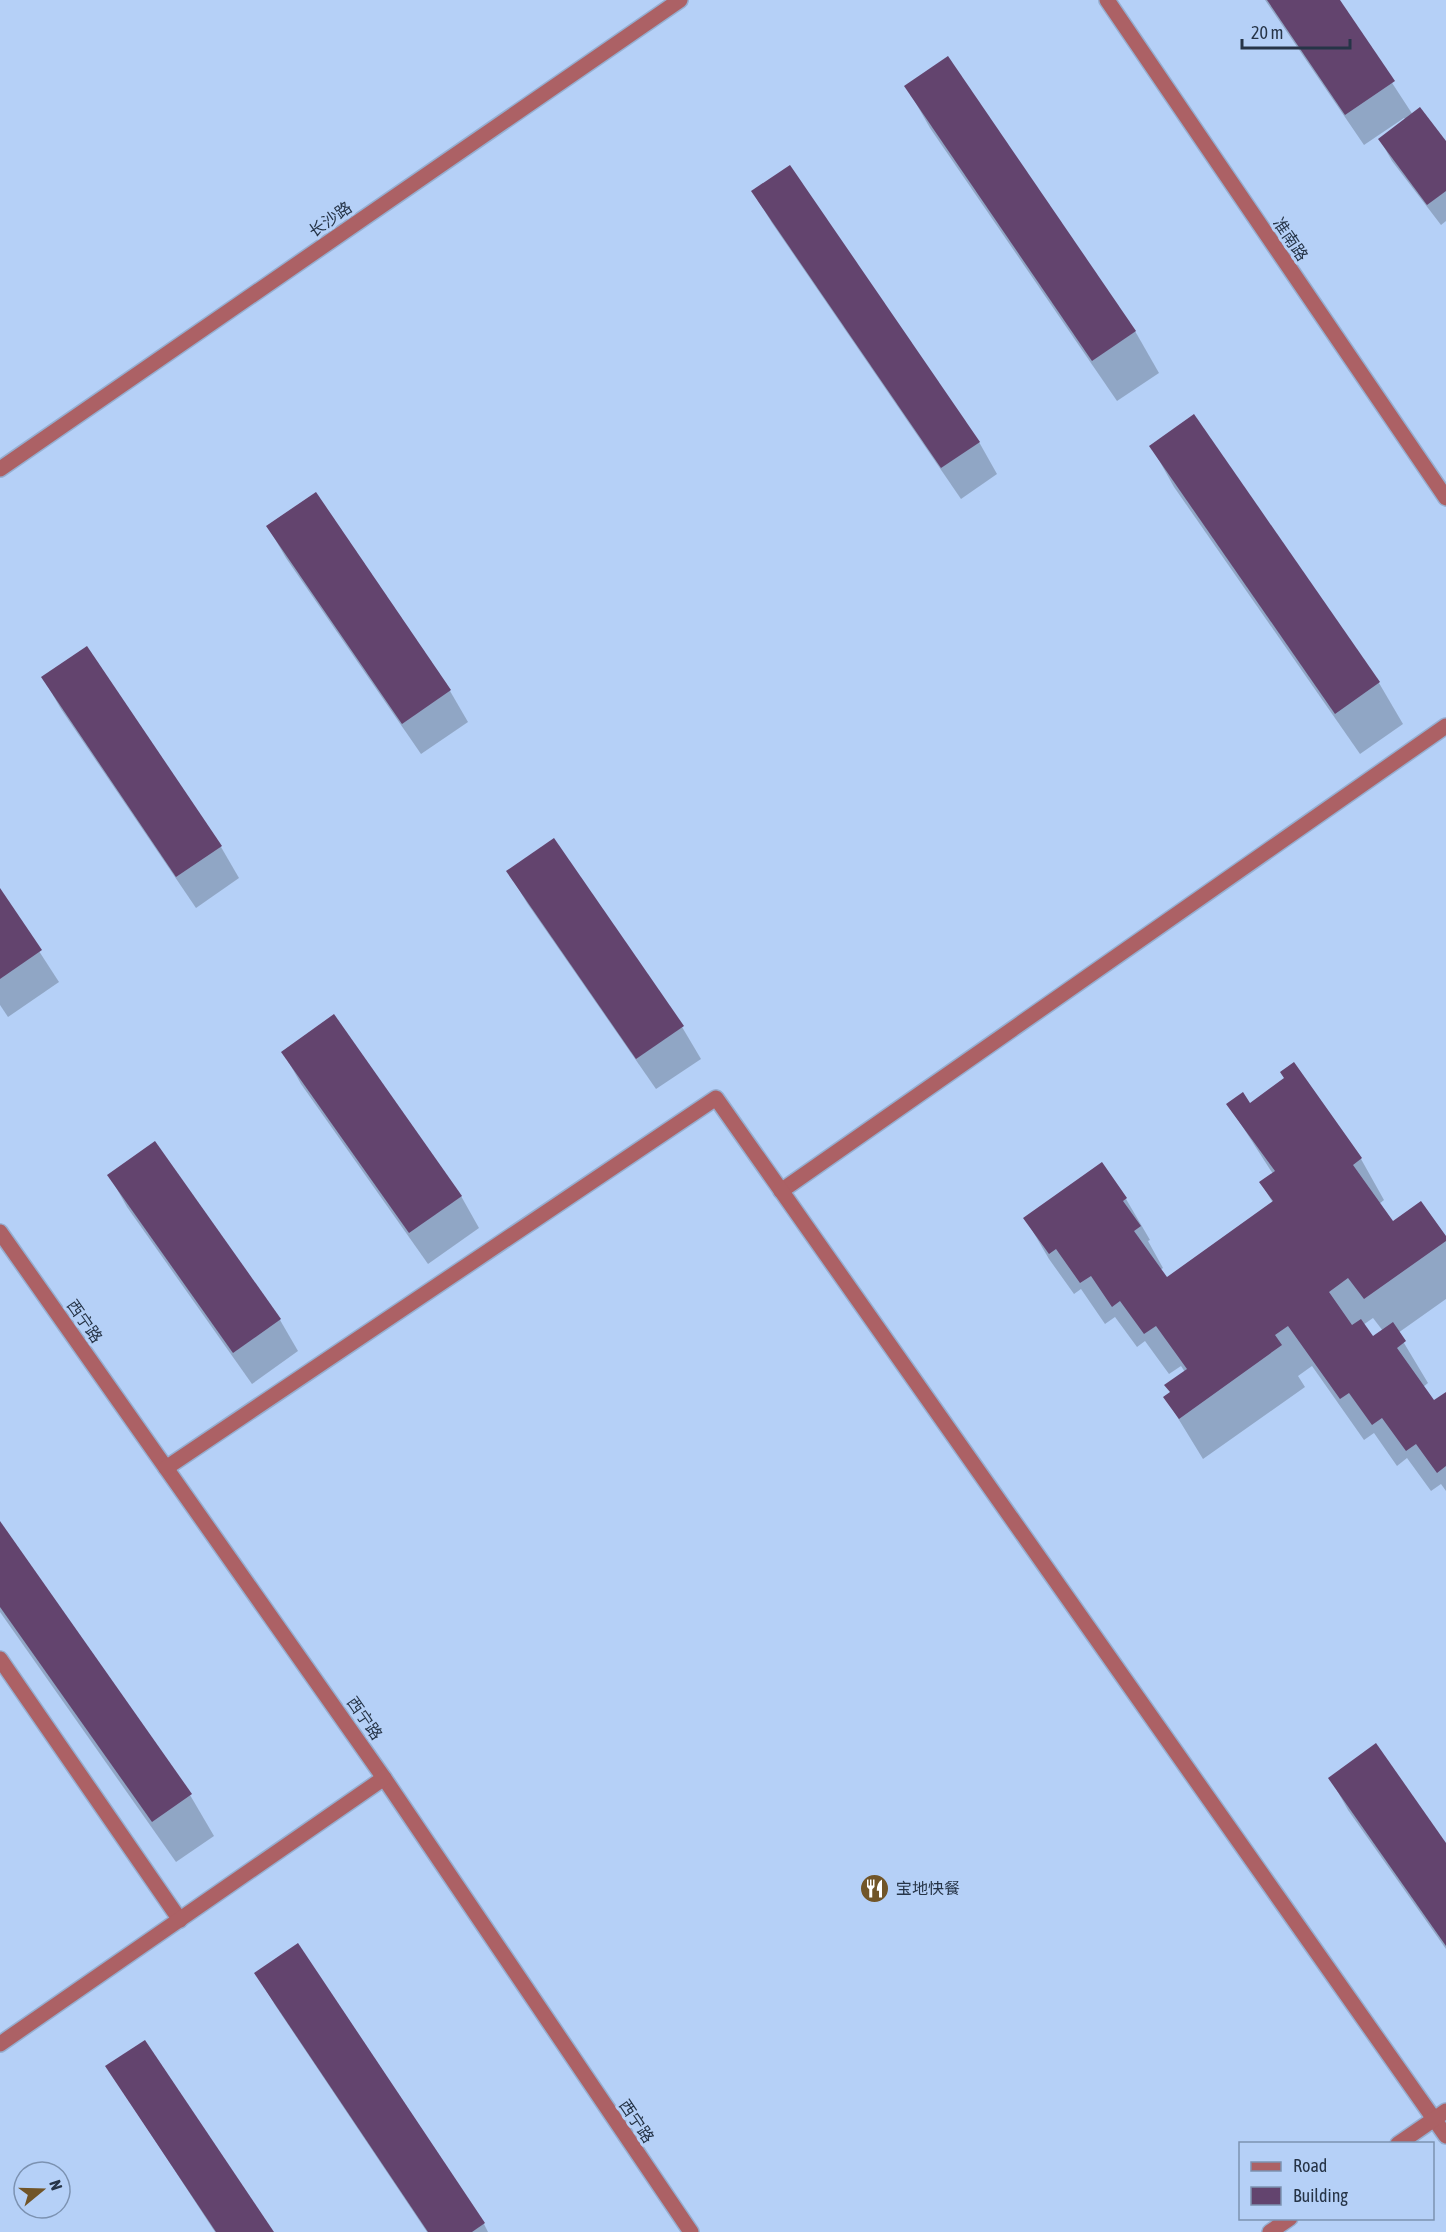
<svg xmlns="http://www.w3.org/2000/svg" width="1446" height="2232" font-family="'Asap Condensed','Noto Sans SC',sans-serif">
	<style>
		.shadow { fill: #0003; fill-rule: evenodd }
		.building { fill: #63446e }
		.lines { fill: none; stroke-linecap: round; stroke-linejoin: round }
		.minor-casing { stroke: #96aed0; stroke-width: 18 }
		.minor { stroke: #ac6165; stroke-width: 15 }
		.labels { text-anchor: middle; stroke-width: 6; stroke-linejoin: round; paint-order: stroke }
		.street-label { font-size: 16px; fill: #263447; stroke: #b5d0f7 }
		.poi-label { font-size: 16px; fill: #263447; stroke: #b5d0f7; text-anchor: start }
	</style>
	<rect width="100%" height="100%" fill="#b5d0f7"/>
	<g class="shadow">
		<path d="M 1265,0 L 1338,0 L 1413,115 L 1446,143 L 1446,221 L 1441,225 L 1392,161 L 1380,140 L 1406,120 L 1404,118 L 1364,145 Z"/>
		<path d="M 906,86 L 1135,331 L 1159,373 L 1117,401 L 930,128 Z"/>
		<path d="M 753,192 L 979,442 L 997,474 L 961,499 L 772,223 Z"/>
		<path d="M 1194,416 L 1379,683 L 1403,724 L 1360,754 L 1174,487 L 1151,446 Z"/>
		<path d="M 268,527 L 450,691 L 468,722 L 421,754 L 286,558 Z"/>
		<path d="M 86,648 L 221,847 L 239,878 L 196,908 L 61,709 L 43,678 Z"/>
		<path d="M 553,840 L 682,1027 L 701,1059 L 656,1089 L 527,903 L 508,871 Z"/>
		<path d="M 0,891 L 59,982 L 8,1017 L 0,1005 Z"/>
		<path d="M 283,1052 L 461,1196 L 479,1228 L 428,1264 L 301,1084 Z"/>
		<path d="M 1228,1104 L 1250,1105 L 1361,1159 L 1384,1200 L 1379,1204 L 1392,1223 L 1446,1238 L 1446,1299 L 1398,1333 L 1428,1383 L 1423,1387 L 1433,1402 L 1446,1393 L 1446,1491 L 1441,1484 L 1431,1491 L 1407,1458 L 1397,1466 L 1374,1433 L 1364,1440 L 1312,1366 L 1298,1376 L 1305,1387 L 1203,1459 L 1165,1397 L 1171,1393 L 1185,1372 L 1181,1366 L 1169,1374 L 1145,1341 L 1137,1347 L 1115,1317 L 1105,1324 L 1081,1289 L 1074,1294 L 1049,1259 L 1025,1218 L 1126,1199 L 1150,1240 L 1148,1241 L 1163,1268 L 1160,1270 L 1166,1279 L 1273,1203 L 1261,1183 L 1273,1174 ZM 1373,1318 L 1383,1331 L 1373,1338 L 1363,1325 Z"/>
		<path d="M 155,1143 L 280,1320 L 298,1351 L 252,1384 L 127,1207 L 109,1175 Z"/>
		<path d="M 0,1524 L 190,1795 L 214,1836 L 176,1862 L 0,1612 Z"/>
		<path d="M 1330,1778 L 1446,1846 L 1446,1949 L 1348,1810 Z"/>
		<path d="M 297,1946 L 484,2224 L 488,2232 L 427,2232 L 275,2005 L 256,1973 Z"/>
		<path d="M 107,2067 L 272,2232 L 215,2232 Z"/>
	</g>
	<g class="building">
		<path d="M 1267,0 L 1340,0 L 1395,81 L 1345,115 Z"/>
		<path d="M 948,56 L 1136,331 L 1092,361 L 904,86 Z"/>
		<path d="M 1420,107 L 1446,141 L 1446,191 L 1427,205 L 1378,139 Z"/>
		<path d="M 790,165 L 980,442 L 941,468 L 751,191 Z"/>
		<path d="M 1194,414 L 1380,682 L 1335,714 L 1149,446 Z"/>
		<path d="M 316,492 L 451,690 L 402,724 L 266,526 Z"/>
		<path d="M 87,646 L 222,846 L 176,877 L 41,677 Z"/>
		<path d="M 554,838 L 684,1026 L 636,1059 L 506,871 Z"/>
		<path d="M 0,888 L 42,950 L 0,979 Z"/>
		<path d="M 334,1014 L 462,1196 L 409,1233 L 281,1052 Z"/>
		<path d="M 1294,1062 L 1362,1158 L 1353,1165 L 1393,1221 L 1421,1201 L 1446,1236 L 1446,1241 L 1364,1299 L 1348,1278 L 1329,1292 L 1352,1325 L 1361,1319 L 1373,1336 L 1393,1322 L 1406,1341 L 1397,1348 L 1434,1400 L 1446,1392 L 1446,1466 L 1437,1473 L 1416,1444 L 1406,1451 L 1382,1418 L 1372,1425 L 1349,1393 L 1340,1399 L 1288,1326 L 1275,1335 L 1282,1345 L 1179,1419 L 1163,1397 L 1170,1392 L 1164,1385 L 1187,1369 L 1156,1326 L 1144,1334 L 1120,1301 L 1112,1307 L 1091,1276 L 1080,1283 L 1056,1249 L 1049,1254 L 1023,1218 L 1102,1162 L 1127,1198 L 1123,1201 L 1141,1226 L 1134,1231 L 1167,1277 L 1273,1201 L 1259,1182 L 1275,1171 L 1226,1104 L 1243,1092 L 1250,1103 L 1284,1078 L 1280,1072 Z"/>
		<path d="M 155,1141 L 281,1319 L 233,1353 L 107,1175 Z"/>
		<path d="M 0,1521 L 192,1794 L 152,1822 L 0,1607 Z"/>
		<path d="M 1376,1743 L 1446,1843 L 1446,1946 L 1328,1778 Z"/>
		<path d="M 298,1943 L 485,2223 L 472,2232 L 428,2232 L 254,1973 Z"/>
		<path d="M 145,2040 L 274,2232 L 216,2232 L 105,2066 Z"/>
	</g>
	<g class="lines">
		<defs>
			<g id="minor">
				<path d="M 1107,0 L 1446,498"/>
				<path d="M 0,469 L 680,0"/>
				<path d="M 781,1191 L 1446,726"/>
				<path d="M 0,1232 L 384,1778 L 691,2232"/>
				<path d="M 166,1468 L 716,1098 L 1446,2136"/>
				<path d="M 0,1659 L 180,1920"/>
				<path d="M 0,2044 L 384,1778"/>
				<path d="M 1398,2144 L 1446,2111"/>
				<path d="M 1270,2232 L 1290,2218"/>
			</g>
		</defs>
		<use href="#minor" class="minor-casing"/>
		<use href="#minor" class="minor"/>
	</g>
	<defs>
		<symbol id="restaurant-disc" viewBox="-11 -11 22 22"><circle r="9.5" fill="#715528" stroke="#b5d0f7"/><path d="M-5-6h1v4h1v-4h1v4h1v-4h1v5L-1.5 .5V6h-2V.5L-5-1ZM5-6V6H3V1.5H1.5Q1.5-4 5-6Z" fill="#fff"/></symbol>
	</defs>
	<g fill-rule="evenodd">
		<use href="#restaurant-disc" x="858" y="1872" width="33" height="33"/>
	</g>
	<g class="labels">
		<g class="street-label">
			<text transform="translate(330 219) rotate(-35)" y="6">长沙路</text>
			<text transform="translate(1291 239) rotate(56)" y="6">准南路</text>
			<text transform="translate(85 1321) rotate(55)" y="6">西宁路</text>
			<text transform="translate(365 1718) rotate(55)" y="6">西宁路</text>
			<text transform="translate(637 2121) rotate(56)" y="6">西宁路</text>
		</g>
		<g class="poi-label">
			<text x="896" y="1894">宝地快餐</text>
		</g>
	</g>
	<rect x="1239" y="2142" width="195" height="78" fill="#b5d0f7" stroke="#7c92b1" stroke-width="1.5"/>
	<rect x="1251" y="2162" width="30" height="9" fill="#ac6165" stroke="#7c92b1" stroke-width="1.5"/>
	<text x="1293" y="2172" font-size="18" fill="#263447">Road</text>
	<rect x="1251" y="2187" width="30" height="18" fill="#63446e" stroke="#7c92b1" stroke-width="1.5"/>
	<text x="1293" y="2202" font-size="18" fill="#263447">Building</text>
	<g transform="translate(42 2190) rotate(71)"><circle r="28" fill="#b5d0f7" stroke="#7c92b1" stroke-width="1.5"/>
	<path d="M0-4.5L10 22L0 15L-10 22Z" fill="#715528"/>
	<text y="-9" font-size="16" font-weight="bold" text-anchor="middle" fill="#263447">N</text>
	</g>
	<path d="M1242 39v9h108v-9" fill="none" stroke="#263447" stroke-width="3"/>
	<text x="1251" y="39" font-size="18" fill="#263447" stroke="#b5d0f7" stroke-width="4.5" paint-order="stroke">20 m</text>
</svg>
